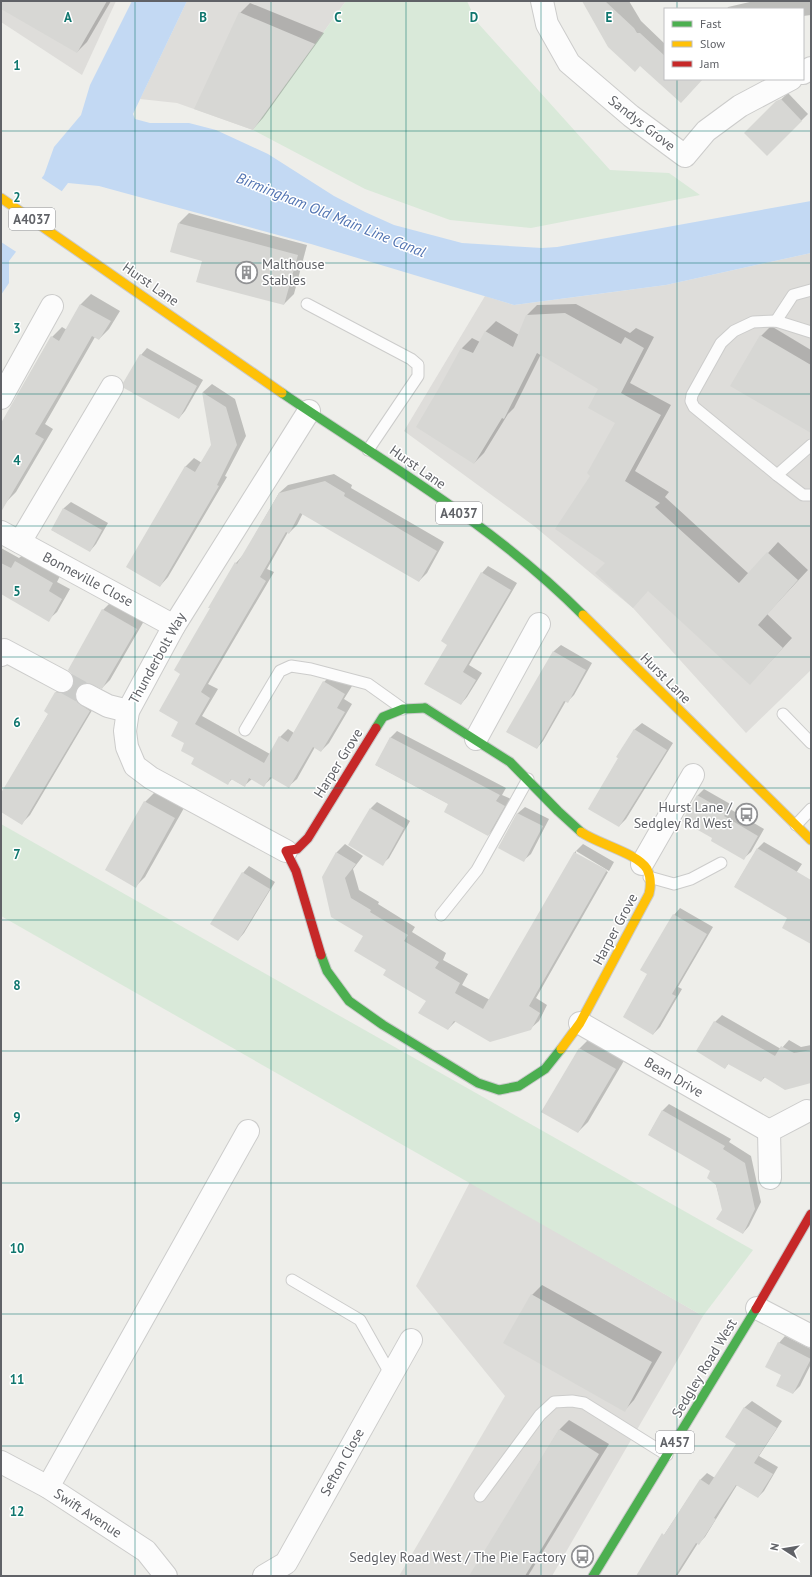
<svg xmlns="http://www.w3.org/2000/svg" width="812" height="1577" font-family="'PT Sans',sans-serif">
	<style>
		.industrial { fill: #deddda }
		.green { fill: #d9e9d9 }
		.water { fill: #c3d9f3 }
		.pier { fill: #eeeeea }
		.shadow { fill: #0003 }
		.building { fill: #d7d7d4 }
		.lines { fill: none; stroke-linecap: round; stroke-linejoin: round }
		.street-tunnel { stroke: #cacbc9; stroke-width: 22; stroke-dasharray: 22 11; stroke-linecap: butt }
		.lane-casing { stroke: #cccccb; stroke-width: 13 }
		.street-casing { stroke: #cccccb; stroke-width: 24 }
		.fast-casing { stroke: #cacacb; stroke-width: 11 }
		.slow-casing { stroke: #cacacb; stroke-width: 11 }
		.jam-casing { stroke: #cacacb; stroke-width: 11 }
		.lane { stroke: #fcfcfc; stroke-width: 11 }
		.street { stroke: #fcfcfc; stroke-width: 22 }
		.fast { stroke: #4caf50; stroke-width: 9 }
		.slow { stroke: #ffc107; stroke-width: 9 }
		.jam { stroke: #c62828; stroke-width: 9 }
		.grid { fill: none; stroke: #0f766e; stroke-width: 1; stroke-opacity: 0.55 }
		.labels { text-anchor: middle; stroke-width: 3; stroke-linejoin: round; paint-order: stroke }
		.shield { fill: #fff; stroke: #909195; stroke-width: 1 }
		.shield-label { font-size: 13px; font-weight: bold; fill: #606267 }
		.street-label { font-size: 14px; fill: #606267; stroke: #fff }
		.poi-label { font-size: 14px; fill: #606267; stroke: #fff; text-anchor: end }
		.water-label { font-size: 15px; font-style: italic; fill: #5274b2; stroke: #fff }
		.grid-label { font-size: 13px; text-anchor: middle; font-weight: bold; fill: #0f766e; stroke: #fff; stroke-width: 3; stroke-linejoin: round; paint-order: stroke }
	</style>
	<rect width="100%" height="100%" fill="#eeeeea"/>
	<g class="industrial">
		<path d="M 1,1 L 116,1 L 82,75 L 1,22 Z"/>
		<path d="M 187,1 L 346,1 L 253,130 L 177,103 L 140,99 Z"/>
		<path d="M 811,253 L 811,670 L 746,733 L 633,608 L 534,526 L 404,431 L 485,296 L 514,305 L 598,294 L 666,285 Z"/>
		<path d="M 470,1182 L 703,1316 L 552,1576 L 399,1576 L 505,1396 L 416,1286 Z"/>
	</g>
	<g class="green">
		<path d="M 346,1 L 467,1 L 476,21 L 610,170 L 669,173 L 700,195 L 531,228 L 450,220 L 365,189 L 253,130 Z"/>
		<path d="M 1,824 L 753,1250 L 703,1316 L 1,916 Z"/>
	</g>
	<path class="water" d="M 132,1 L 187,1 L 133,114 L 135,119 L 150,123 L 189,123 L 216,130 L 268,154 L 334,196 L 365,212 L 394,225 L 462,243 L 542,248 L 557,247 L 811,201 L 811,253 L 666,285 L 514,305 L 311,244 L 99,186 L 68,183 L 9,261 L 9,283 L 1,295 L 1,231 L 44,175 L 54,147 L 81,115 L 90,85 Z"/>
	<path class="pier" d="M 40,177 L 63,192 L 18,253 L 1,242 L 1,228 Z"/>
	<g class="shadow">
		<path d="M 1,1 L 111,1 L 87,42 L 77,52 L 1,7 Z"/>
		<path d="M 583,1 L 629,1 L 641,21 L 665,44 L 665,79 L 702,79 L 681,102 Z"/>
		<path d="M 754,1 L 811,1 L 811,15 L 803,16 L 803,9 L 727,9 L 728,7 Z"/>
		<path d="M 250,3 L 324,33 L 263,118 L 253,129 L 240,13 Z"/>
		<path d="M 788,93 L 808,114 L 767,155 L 749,129 Z"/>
		<path d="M 189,213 L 307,245 L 294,294 L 284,304 L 203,260 L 179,223 Z"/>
		<path d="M 91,294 L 120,311 L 109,329 L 99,339 L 95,337 L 45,424 L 53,429 L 16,492 L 6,502 L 1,499 L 1,425 L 52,337 L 62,327 L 67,330 L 81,304 Z"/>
		<path d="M 576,304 L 630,333 L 636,328 L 654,337 L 630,383 L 671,405 L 635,471 L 669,492 L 665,497 L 749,574 L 778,542 L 808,570 L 767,614 L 792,638 L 760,673 L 649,590 L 606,563 L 591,476 L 616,423 L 599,388 L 541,354 L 514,408 L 508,414 L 484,453 L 474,463 L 462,348 L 472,338 L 480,342 L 486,331 L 496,321 L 519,335 L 527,315 L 537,305 Z"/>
		<path d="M 771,326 L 811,350 L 811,432 L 761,336 Z"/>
		<path d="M 147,348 L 203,380 L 185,411 L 179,418 L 141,355 Z"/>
		<path d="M 212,384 L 235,399 L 246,436 L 225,476 L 227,477 L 168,577 L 160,586 L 185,467 L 194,458 L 202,463 L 212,446 L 203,392 Z"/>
		<path d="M 334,474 L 352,485 L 351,488 L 444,542 L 427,573 L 419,581 L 303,513 L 297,525 L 289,533 L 288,532 L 267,569 L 274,572 L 208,684 L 218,689 L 202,716 L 270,754 L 280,737 L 288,729 L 294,733 L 324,682 L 332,674 L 352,686 L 344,699 L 352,704 L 329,743 L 321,751 L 315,747 L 297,779 L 289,786 L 273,777 L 264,785 L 252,779 L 244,786 L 232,779 L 227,784 L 195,758 L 186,743 L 179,722 L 182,673 L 236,563 L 244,554 L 279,493 L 288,485 Z"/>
		<path d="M 71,502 L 108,523 L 96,544 L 90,551 L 52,530 L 64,508 Z"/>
		<path d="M 1,548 L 19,558 L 25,553 L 61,574 L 57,582 L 70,589 L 57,612 L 48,620 L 1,593 Z"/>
		<path d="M 488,566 L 517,583 L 469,665 L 482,673 L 467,697 L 461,704 L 448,645 L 482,573 Z"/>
		<path d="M 111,602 L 144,621 L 110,680 L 102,688 L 87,681 L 83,682 L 82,687 L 97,702 L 30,815 L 22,823 L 1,811 L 1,795 L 49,713 L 56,692 L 64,684 L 72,686 L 74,685 L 103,610 Z"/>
		<path d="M 561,645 L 592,663 L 574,695 L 567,702 L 566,701 L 543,741 L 537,748 L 508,732 L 554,651 Z"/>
		<path d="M 642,723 L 673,743 L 626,819 L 619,826 L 619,758 L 617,757 L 635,729 Z"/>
		<path d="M 397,731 L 506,788 L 502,795 L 511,799 L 495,828 L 488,835 L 449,804 L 376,765 L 391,737 Z"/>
		<path d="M 704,789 L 732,805 L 730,809 L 764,829 L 751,852 L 744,858 L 713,837 L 684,820 L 698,795 Z"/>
		<path d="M 155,792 L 184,808 L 145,877 L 135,887 L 145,802 Z"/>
		<path d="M 377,802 L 410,821 L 389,858 L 382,864 L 371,808 Z"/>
		<path d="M 525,807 L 549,819 L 531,854 L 524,860 L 499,847 L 518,813 Z"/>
		<path d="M 764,842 L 802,864 L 796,873 L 811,882 L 811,944 L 789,918 L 735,886 L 758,848 Z"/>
		<path d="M 345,844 L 363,856 L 353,869 L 359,890 L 379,902 L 378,904 L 415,927 L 412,932 L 446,953 L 443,960 L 468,974 L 462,985 L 490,1000 L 575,852 L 583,844 L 614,862 L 609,871 L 576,851 L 576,854 L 608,872 L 536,998 L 547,1005 L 539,1021 L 530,1029 L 456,1021 L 448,1029 L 427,1000 L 388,970 L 323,878 L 337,852 Z"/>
		<path d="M 249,866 L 275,882 L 244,933 L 238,940 L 243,873 Z"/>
		<path d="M 680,908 L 713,927 L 678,987 L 682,989 L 660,1027 L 653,1034 L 649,974 L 674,915 Z"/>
		<path d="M 722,1015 L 781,1049 L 789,1040 L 801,1047 L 811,1045 L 811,1082 L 765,1077 L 761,1081 L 729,1063 L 725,1068 L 715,1022 Z"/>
		<path d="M 590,1038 L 625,1059 L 588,1122 L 578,1132 L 543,1111 L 580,1048 Z"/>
		<path d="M 669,1104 L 731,1139 L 729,1142 L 751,1156 L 761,1202 L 749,1226 L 743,1233 L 723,1210 L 712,1170 L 649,1134 L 663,1110 Z"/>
		<path d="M 542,1285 L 662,1352 L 634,1400 L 625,1410 L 532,1295 Z"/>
		<path d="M 785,1336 L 811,1349 L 811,1364 L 800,1386 L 793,1393 L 782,1375 L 779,1343 Z"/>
		<path d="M 752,1401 L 782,1421 L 759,1456 L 778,1467 L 764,1491 L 758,1497 L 737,1485 L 705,1537 L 699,1543 L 698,1543 L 677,1576 L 637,1576 L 701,1479 L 707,1473 L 715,1478 L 737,1444 L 726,1437 L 745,1407 Z"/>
		<path d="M 569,1420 L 609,1444 L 528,1576 L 470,1576 L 559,1430 Z"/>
	</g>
	<g class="building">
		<path d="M 1,1 L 107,1 L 77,53 L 1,9 Z"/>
		<path d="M 582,1 L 605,1 L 634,28 L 637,33 L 640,33 L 665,56 L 665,79 L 703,79 L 681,103 L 640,66 L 635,72 L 608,47 Z"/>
		<path d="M 239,12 L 315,44 L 253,130 L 194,109 Z"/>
		<path d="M 781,99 L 802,121 L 767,156 L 744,133 L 776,101 Z"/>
		<path d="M 178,223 L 298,255 L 284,305 L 196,282 L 202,261 L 170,252 Z"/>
		<path d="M 80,304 L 111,321 L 99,340 L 92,336 L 64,385 L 35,434 L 44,439 L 1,512 L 1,423 L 51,336 L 59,341 Z"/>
		<path d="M 565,313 L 621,344 L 625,337 L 644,348 L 621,393 L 661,415 L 625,481 L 660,503 L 655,507 L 739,583 L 767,552 L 798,580 L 758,625 L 783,648 L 750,685 L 648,591 L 633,608 L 595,573 L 605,563 L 555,529 L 590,476 L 587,473 L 615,423 L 588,408 L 598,389 L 537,353 L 504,419 L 502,418 L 474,464 L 416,427 L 439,388 L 461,348 L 473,353 L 485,331 L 513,347 L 526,315 Z"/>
		<path d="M 760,335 L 811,365 L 811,433 L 730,386 Z"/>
		<path d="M 140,354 L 197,386 L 179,419 L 124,388 L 123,383 Z"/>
		<path d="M 202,392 L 226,407 L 237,445 L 217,485 L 219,486 L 160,587 L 126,567 L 185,466 L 195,472 L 211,445 Z"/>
		<path d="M 325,481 L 345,493 L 344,496 L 437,551 L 419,582 L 300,513 L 289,534 L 286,532 L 260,577 L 266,581 L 201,692 L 210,698 L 195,724 L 264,763 L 279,736 L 288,742 L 323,681 L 345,694 L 337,708 L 345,712 L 321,752 L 313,747 L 289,788 L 270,777 L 264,787 L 249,778 L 245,787 L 231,779 L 228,785 L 191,764 L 194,758 L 181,751 L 184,743 L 171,736 L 178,722 L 159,711 L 180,674 L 174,670 L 210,608 L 208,608 L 235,562 L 237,564 L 279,493 Z"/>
		<path d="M 63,508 L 102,530 L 90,552 L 51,530 Z"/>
		<path d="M 15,561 L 53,583 L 49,591 L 62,599 L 49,622 L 1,594 L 1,563 L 11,568 Z"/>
		<path d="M 481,572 L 511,590 L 463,672 L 476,680 L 461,705 L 424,684 L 447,645 L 441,641 Z"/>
		<path d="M 102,609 L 137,629 L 102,689 L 87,683 L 81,684 L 76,689 L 75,696 L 77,702 L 90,711 L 22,825 L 1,812 L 1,793 L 48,714 L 44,711 L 55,692 L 63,693 L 69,691 L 73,687 L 74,680 L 72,674 L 68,670 Z"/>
		<path d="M 553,651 L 586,670 L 568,703 L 564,701 L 537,749 L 506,732 Z"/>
		<path d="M 634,729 L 667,750 L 619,827 L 588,809 L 618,758 L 616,757 Z"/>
		<path d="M 390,737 L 500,795 L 496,801 L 505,806 L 488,836 L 444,812 L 448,804 L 375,765 Z"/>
		<path d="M 697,795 L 727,812 L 724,816 L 758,836 L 744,860 L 711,841 L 712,838 L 682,821 Z"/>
		<path d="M 144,801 L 175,818 L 136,888 L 105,870 Z"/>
		<path d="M 370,808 L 404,828 L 383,866 L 348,845 Z"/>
		<path d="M 517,813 L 543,826 L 524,862 L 498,848 Z"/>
		<path d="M 757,848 L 811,880 L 811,944 L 782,928 L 787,918 L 734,887 Z"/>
		<path d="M 336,852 L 356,864 L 345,878 L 351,898 L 371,910 L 370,912 L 408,935 L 404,941 L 439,962 L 435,968 L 460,983 L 455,993 L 483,1009 L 574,852 L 607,870 L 529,1006 L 540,1013 L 531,1030 L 490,1042 L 454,1021 L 448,1030 L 418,1013 L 426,1001 L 383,975 L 386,970 L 354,951 L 363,936 L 331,917 L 322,877 Z"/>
		<path d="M 242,872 L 270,889 L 238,941 L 210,924 Z"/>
		<path d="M 673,914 L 707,934 L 672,994 L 676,996 L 653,1035 L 623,1017 L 647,974 L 640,970 Z"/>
		<path d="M 714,1021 L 775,1056 L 781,1046 L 794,1053 L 811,1050 L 811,1083 L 785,1090 L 764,1077 L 761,1082 L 728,1064 L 725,1069 L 696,1051 Z"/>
		<path d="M 579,1048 L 616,1069 L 578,1133 L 541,1112 Z"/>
		<path d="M 662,1110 L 725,1146 L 723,1149 L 745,1163 L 755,1209 L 743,1234 L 716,1219 L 722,1210 L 716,1185 L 707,1178 L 710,1171 L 648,1135 Z"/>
		<path d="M 531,1294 L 652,1362 L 625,1412 L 503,1343 Z"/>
		<path d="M 778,1342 L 811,1359 L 793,1394 L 776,1386 L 781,1375 L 765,1367 Z"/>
		<path d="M 744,1407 L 777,1428 L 754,1463 L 773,1474 L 758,1498 L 736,1485 L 714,1518 L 716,1519 L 699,1545 L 696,1543 L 675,1576 L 636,1576 L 662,1533 L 664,1535 L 700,1479 L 709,1485 L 736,1444 L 725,1437 Z"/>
		<path d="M 559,1429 L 599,1454 L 525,1576 L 469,1576 Z"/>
	</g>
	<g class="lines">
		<path class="street-tunnel" d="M 62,681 L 87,695"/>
		<defs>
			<g id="lane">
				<path d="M 307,304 L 411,359 L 418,365 L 418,376 L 368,450"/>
				<path d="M 776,321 L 793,295 L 811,290"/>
				<path d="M 811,332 L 776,321 L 753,322 L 734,331 L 721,343 L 692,395 L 691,401 L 694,407 L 777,475 L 811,445"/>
				<path d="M 777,475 L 803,495 L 811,495"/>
				<path d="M 783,714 L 811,743"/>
				<path d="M 245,730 L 280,671 L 291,666 L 311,669 L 368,684 L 403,709"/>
				<path d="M 796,825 L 811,809"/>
				<path d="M 649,877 L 674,884 L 691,879 L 721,863"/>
				<path d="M 441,915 L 477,870 L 528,779"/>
				<path d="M 292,1280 L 360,1320 L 391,1375"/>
				<path d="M 480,1496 L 540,1415 L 554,1402 L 572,1401 L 584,1403 L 667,1455"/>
			</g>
			<g id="street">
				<path d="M 542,1 L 547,24 L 569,63 L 631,116 L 685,156 L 706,131 L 740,106 L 791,79"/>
				<path d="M 803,73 L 811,68"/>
				<path d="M 1,398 L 52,306"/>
				<path d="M 1,532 L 174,626"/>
				<path d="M 20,542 L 112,387"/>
				<path d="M 1,655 L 4,650 L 62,681"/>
				<path d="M 87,695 L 108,706 L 128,711"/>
				<path d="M 476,739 L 539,624"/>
				<path d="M 286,851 L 151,778 L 135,766 L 127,747 L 125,731 L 128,711 L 174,626 L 309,411"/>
				<path d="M 642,864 L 693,775"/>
				<path d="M 580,1023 L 769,1131"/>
				<path d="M 770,1178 L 769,1131 L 807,1111"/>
				<path d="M 757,1308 L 811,1336"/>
				<path d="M 1,1462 L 48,1487 L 146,1551 L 166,1576"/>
				<path d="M 48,1487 L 248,1131"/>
				<path d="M 264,1576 L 286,1563 L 411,1340"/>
			</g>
			<g id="fast">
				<path d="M 282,393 C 385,463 495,526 583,615"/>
				<path d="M 425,708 L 510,762 L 558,811 L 581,832"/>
				<path d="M 376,728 L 383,717 L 403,709 L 425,708"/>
				<path d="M 321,955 L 327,971 L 349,1001 L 383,1025 L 478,1083 L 499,1090 L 519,1086 L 545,1069 L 561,1049"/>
				<path d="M 593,1576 L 756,1309"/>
			</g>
			<g id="slow">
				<path d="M 1,198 L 282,393"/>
				<path d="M 583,615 L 811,840"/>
				<path d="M 561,1049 L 580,1023 L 649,894 C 651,886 651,877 647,869 C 637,853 598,844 581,832"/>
			</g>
			<g id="jam">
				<path d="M 321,955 L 296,871 L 286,851 L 297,849 L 308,838 L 376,728"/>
				<path d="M 756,1309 L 811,1214"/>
			</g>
		</defs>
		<use href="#lane" class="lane-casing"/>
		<use href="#street" class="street-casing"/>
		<use href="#fast" class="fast-casing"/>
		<use href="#slow" class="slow-casing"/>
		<use href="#jam" class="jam-casing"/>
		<use href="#lane" class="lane"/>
		<use href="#street" class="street"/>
		<use href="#fast" class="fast"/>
		<use href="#slow" class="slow"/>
		<use href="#jam" class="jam"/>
	</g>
	<path class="grid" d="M 135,1 L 135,1576M 271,1 L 271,1576M 406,1 L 406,1576M 541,1 L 541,1576M 677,1 L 677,9M 677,79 L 677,1576M 1,131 L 811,131M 1,263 L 811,263M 1,394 L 811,394M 1,526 L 811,526M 1,657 L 811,657M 1,788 L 811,788M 1,920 L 811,920M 1,1051 L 811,1051M 1,1183 L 811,1183M 1,1314 L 811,1314M 1,1446 L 811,1446"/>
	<defs>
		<symbol id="building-ring" viewBox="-11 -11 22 22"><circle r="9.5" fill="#fff" stroke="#929395" stroke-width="1.5"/><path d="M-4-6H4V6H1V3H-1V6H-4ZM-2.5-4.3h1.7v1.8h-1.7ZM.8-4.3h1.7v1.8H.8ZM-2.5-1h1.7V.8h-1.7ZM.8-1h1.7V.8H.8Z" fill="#929395"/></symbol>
		<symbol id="bus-ring" viewBox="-11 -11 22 22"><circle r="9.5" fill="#fff" stroke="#929395" stroke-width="1.5"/><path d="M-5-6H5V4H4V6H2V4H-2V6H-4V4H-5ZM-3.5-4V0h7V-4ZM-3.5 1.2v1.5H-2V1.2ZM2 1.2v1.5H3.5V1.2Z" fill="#929395"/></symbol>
	</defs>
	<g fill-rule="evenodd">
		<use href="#building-ring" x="234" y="260" width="25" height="25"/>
		<use href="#bus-ring" x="734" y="802" width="25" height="25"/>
		<use href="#bus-ring" x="570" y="1544" width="25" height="25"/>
	</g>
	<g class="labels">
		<g class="shield">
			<rect x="9" y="208" width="46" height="22" rx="3"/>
			<rect x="436" y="502" width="46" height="22" rx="3"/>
			<rect x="656" y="1431" width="38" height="22" rx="3"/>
		</g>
		<g class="shield-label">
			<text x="32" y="224">A4037</text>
			<text x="459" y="518">A4037</text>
			<text x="675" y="1447">A457</text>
		</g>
		<g class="street-label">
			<text transform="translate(642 123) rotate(38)" y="5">Sandys Grove</text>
			<text transform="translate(151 284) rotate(35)" y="5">Hurst Lane</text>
			<text transform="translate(418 467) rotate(35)" y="5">Hurst Lane</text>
			<text transform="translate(88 579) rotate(28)" y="5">Bonneville Close</text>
			<text transform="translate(157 658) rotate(-61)" y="5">Thunderbolt Way</text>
			<text transform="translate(666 678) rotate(45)" y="5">Hurst Lane</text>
			<text transform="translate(338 763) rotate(-58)" y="5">Harper Grove</text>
			<text transform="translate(615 929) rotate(-62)" y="5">Harper Grove</text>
			<text transform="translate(674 1077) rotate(30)" y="5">Bean Drive</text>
			<text transform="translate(704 1368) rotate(-59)" y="5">Sedgley Road West</text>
			<text transform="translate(342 1462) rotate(-61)" y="5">Sefton Close</text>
			<text transform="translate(88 1513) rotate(33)" y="5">Swift Avenue</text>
		</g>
		<g class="poi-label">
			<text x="262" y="269" text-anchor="start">Malthouse<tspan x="262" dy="16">Stables</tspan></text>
			<text x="732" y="812">Hurst Lane /<tspan x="732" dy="16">Sedgley Rd West</tspan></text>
			<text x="566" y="1562">Sedgley Road West / The Pie Factory</text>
		</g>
		<g class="water-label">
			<text transform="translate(331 215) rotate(22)" y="5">Birmingham Old Main Line Canal</text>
		</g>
	</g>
	<g class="grid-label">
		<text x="68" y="22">A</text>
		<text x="203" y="22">B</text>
		<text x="338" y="22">C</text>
		<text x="474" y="22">D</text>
		<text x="609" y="22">E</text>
		<text x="17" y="70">1</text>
		<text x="17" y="202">2</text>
		<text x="17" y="333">3</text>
		<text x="17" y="465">4</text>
		<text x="17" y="596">5</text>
		<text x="17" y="727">6</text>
		<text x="17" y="859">7</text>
		<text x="17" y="990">8</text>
		<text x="17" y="1122">9</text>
		<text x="17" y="1253">10</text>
		<text x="17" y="1384">11</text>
		<text x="17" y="1516">12</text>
	</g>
	<rect width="812" height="1577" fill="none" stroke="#606267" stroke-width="4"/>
	<rect x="664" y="8" width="140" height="72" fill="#ffffff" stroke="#bfc0c2"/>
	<rect x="672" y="21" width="20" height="6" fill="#4caf50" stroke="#bfc0c2"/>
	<text x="700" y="28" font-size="12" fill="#606267">Fast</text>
	<rect x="672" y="41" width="20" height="6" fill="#ffc107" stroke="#bfc0c2"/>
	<text x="700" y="48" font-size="12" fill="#606267">Slow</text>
	<rect x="672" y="61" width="20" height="6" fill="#c62828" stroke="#bfc0c2"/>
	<text x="700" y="68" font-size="12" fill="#606267">Jam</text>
	<g transform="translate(784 1549) rotate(282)" stroke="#ffffff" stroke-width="3" paint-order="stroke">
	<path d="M0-3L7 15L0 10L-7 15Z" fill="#606267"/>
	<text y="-6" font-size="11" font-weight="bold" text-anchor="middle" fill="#606267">N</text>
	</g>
</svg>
